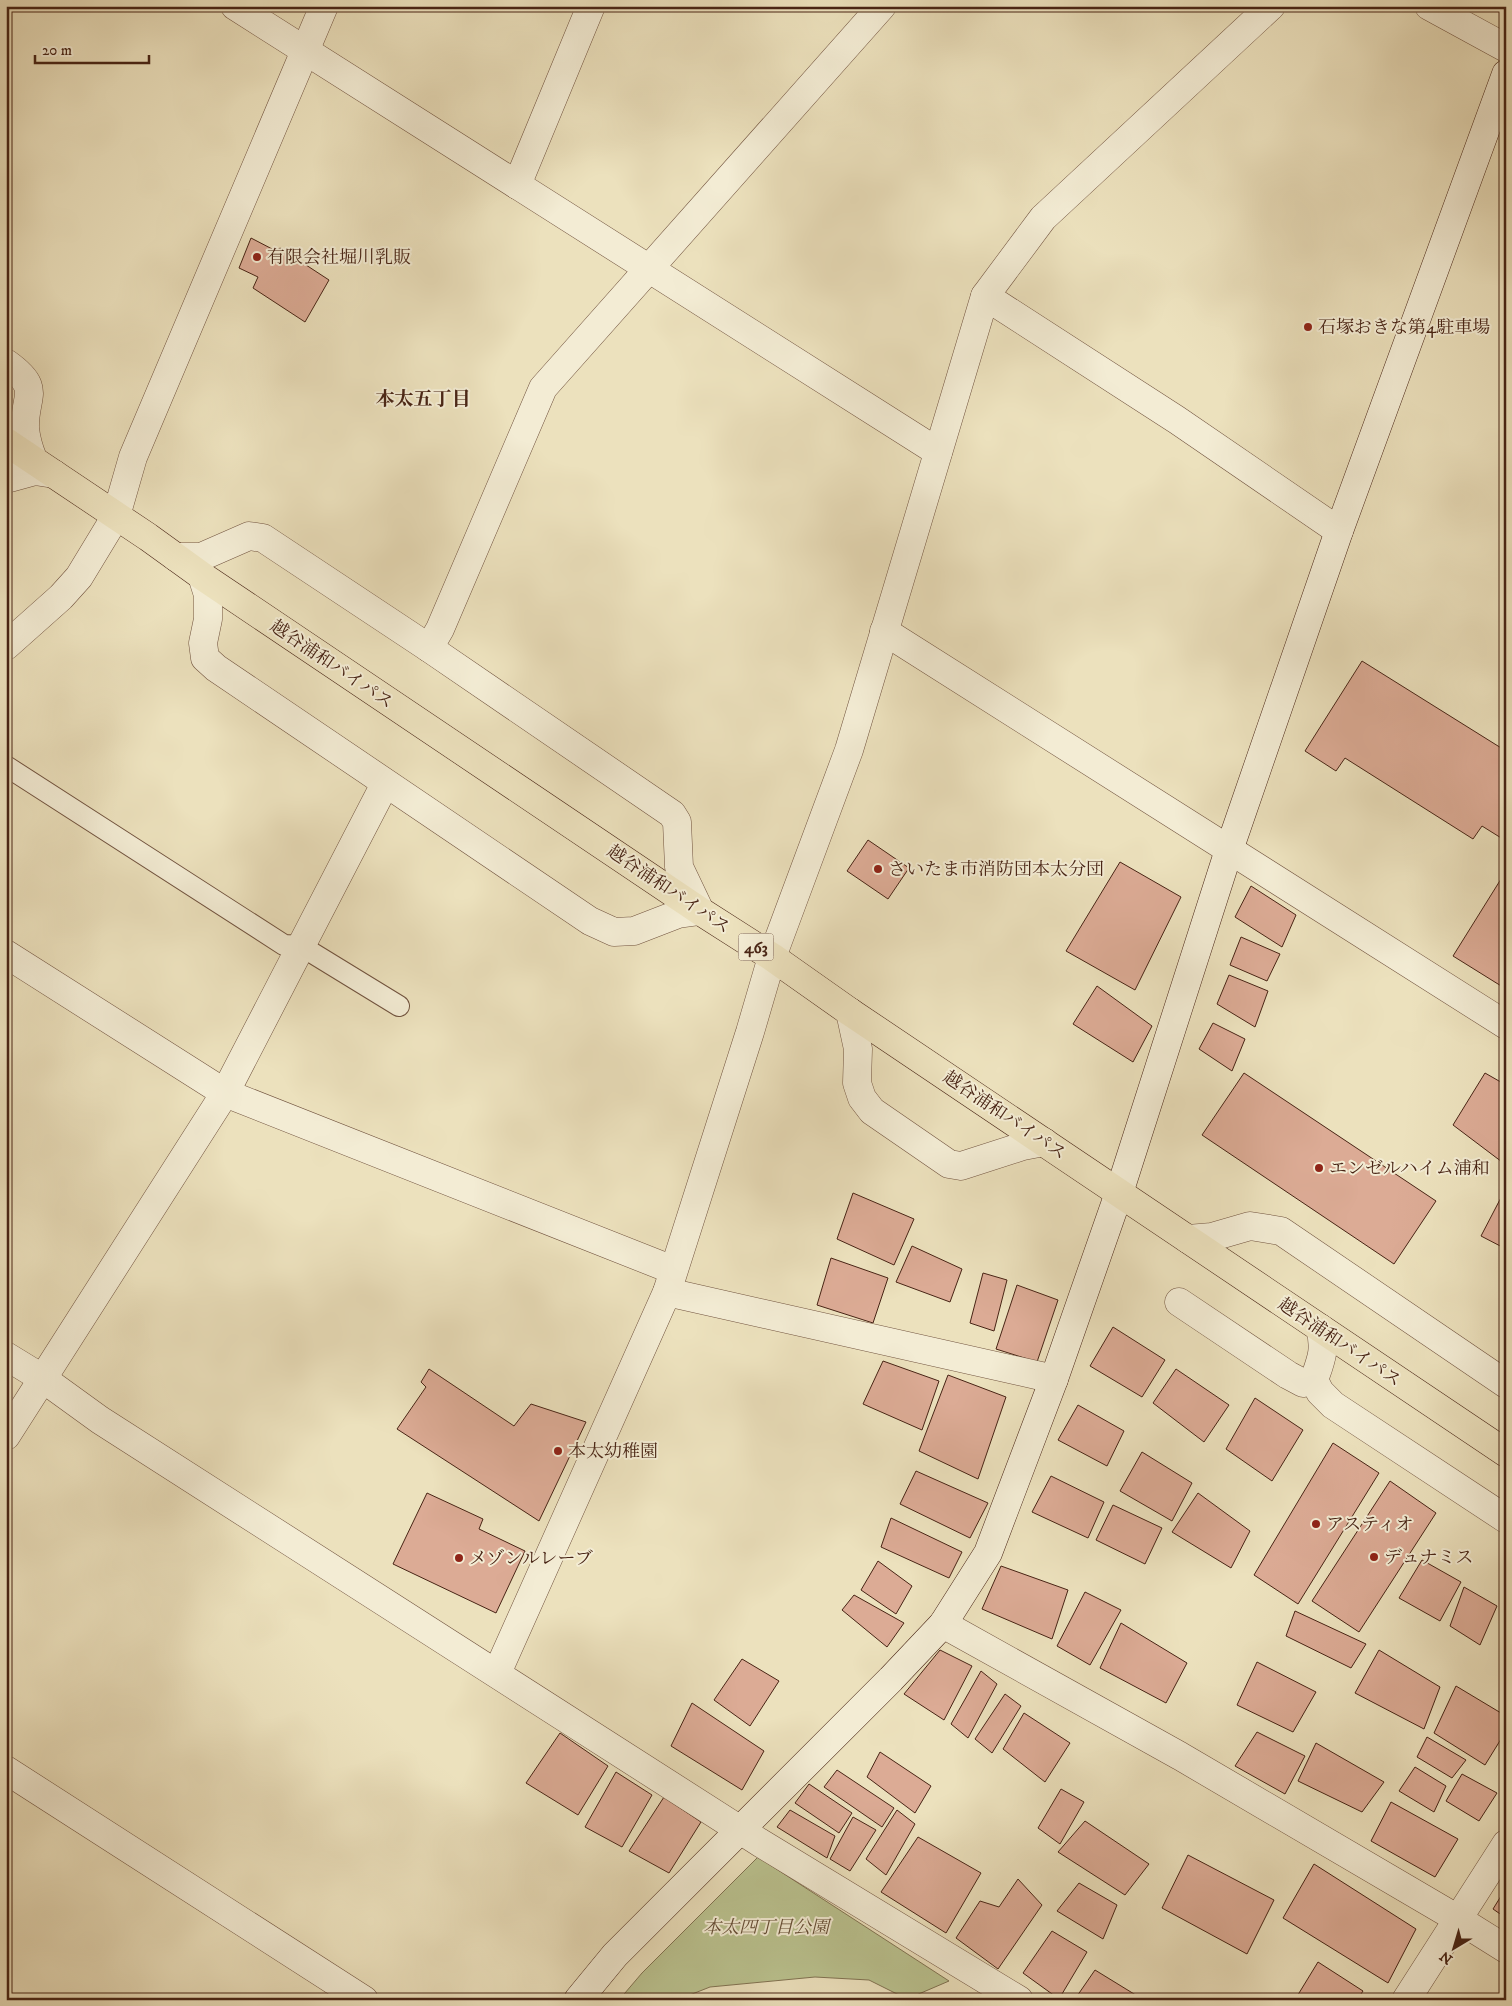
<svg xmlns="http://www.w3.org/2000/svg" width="1512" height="2006" font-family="'IM FELL DW Pica','Noto Serif JP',serif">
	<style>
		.green { fill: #bac28f; stroke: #817352 }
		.building { fill: #dcab95; stroke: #482415 }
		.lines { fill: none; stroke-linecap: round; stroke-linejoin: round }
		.lane-casing { stroke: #71533f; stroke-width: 22 }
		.street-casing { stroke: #71533f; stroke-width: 29 }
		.secondary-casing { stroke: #482415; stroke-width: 29 }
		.highway-casing { stroke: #482415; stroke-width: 29 }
		.lane { stroke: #f3ecd4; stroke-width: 20 }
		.street { stroke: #f3ecd4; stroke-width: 28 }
		.secondary { stroke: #f3ecd4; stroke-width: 28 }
		.highway { stroke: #ece1bd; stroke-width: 28 }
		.poi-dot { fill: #8f2418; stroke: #f3ecd4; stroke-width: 2 }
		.labels { text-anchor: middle; stroke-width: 4; stroke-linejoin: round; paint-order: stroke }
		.shield { fill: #f3ecd4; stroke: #7b604e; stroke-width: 1 }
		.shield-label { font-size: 16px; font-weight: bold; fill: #482415 }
		.poi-label { font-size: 18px; fill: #482415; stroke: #f3ecd4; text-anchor: start }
		.street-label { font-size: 18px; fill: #482415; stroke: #f3ecd4 }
		.park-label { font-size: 18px; font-style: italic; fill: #644c34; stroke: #f3ecd4 }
		.neighbourhood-label { font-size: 19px; font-weight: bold; fill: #482415; stroke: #f3ecd4 }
	</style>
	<rect width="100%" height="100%" fill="#ece1bd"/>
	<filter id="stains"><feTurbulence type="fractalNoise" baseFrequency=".004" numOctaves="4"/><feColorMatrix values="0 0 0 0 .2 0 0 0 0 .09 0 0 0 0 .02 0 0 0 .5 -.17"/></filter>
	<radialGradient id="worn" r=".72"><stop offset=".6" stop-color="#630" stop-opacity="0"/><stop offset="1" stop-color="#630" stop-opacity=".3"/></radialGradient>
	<g class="green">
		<path d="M 758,1857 L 949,1981 L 907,1999 L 869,1980 L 815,1977 L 710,1987 L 677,2000 L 619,2000 L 642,1973 Z"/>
		<path d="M 828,1995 L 853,2000 L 743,2000 L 751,1997 Z"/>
	</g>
	<g class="building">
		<path d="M 251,238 L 276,251 L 280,248 L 329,280 L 305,322 L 253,288 L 258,277 L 239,268 Z"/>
		<path d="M 1362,661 L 1506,751 L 1506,841 L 1482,826 L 1473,839 L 1345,758 L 1336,771 L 1305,751 Z"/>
		<path d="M 868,840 L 909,868 L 888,899 L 847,871 Z"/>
		<path d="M 1120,862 L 1181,897 L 1135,990 L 1066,951 Z"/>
		<path d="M 1506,871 L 1506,989 L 1453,956 Z"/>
		<path d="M 1251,886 L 1296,915 L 1282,947 L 1235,917 Z"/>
		<path d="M 1241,937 L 1280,954 L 1267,981 L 1230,965 Z"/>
		<path d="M 1229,975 L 1268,991 L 1255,1027 L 1217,1004 Z"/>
		<path d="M 1097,986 L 1152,1026 L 1133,1062 L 1073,1024 Z"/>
		<path d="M 1213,1023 L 1245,1039 L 1232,1071 L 1199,1049 Z"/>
		<path d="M 1244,1073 L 1436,1201 L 1394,1264 L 1202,1135 Z"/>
		<path d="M 1485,1073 L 1506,1085 L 1506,1165 L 1453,1125 Z"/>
		<path d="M 1506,1188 L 1506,1249 L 1481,1236 Z"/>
		<path d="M 853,1193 L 914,1219 L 894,1265 L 837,1239 Z"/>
		<path d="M 912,1246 L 962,1269 L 950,1302 L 896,1282 Z"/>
		<path d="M 831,1258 L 888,1278 L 873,1323 L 817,1305 Z"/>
		<path d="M 983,1273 L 1007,1280 L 994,1331 L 970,1323 Z"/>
		<path d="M 1017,1285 L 1058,1300 L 1037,1362 L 996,1349 Z"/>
		<path d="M 1113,1327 L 1165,1360 L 1142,1397 L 1090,1366 Z"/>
		<path d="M 883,1361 L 939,1381 L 922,1430 L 863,1404 Z"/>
		<path d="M 429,1369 L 514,1426 L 531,1404 L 586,1422 L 539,1521 L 397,1429 L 426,1387 L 421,1382 Z"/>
		<path d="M 1176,1369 L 1229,1405 L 1204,1442 L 1153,1403 Z"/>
		<path d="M 948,1375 L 1006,1397 L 978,1479 L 919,1451 Z"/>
		<path d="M 1255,1398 L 1303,1430 L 1272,1481 L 1226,1449 Z"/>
		<path d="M 1078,1405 L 1124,1431 L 1107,1466 L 1058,1440 Z"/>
		<path d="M 1333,1443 L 1379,1473 L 1298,1604 L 1254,1575 Z"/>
		<path d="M 1142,1452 L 1192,1483 L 1172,1521 L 1120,1491 Z"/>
		<path d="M 916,1471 L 988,1503 L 970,1538 L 900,1504 Z"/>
		<path d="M 1051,1476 L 1104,1502 L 1088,1538 L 1032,1512 Z"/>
		<path d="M 1390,1481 L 1436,1513 L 1359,1632 L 1312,1601 Z"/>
		<path d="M 427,1493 L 483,1519 L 479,1529 L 525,1551 L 496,1613 L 393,1564 Z"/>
		<path d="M 1198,1493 L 1250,1531 L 1231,1568 L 1172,1532 Z"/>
		<path d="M 1113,1505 L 1162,1528 L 1145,1564 L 1096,1540 Z"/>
		<path d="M 891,1518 L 962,1552 L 949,1578 L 881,1547 Z"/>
		<path d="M 1422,1560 L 1461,1582 L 1440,1621 L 1399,1598 Z"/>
		<path d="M 878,1561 L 912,1586 L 896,1614 L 861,1590 Z"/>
		<path d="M 1001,1566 L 1068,1590 L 1052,1639 L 982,1609 Z"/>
		<path d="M 1464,1587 L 1497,1606 L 1480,1645 L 1450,1626 Z"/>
		<path d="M 1085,1592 L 1121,1610 L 1090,1665 L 1057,1646 Z"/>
		<path d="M 854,1595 L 904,1623 L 887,1647 L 842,1610 Z"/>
		<path d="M 1295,1611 L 1366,1644 L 1351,1668 L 1286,1636 Z"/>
		<path d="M 1121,1623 L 1187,1663 L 1166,1703 L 1100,1668 Z"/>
		<path d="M 940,1650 L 972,1666 L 944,1720 L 904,1694 Z"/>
		<path d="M 1379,1650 L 1440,1687 L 1424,1729 L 1355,1693 Z"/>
		<path d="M 742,1659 L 779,1681 L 750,1726 L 714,1700 Z"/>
		<path d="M 1257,1662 L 1316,1692 L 1293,1732 L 1237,1705 Z"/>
		<path d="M 981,1671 L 997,1684 L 968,1738 L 951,1724 Z"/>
		<path d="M 1456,1686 L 1506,1716 L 1506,1731 L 1485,1765 L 1434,1733 Z"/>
		<path d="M 1005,1694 L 1021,1706 L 992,1753 L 975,1739 Z"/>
		<path d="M 692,1703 L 764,1751 L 742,1790 L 671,1746 Z"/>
		<path d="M 1024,1713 L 1070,1743 L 1045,1782 L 1003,1749 Z"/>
		<path d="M 1257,1732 L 1305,1756 L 1285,1794 L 1235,1766 Z"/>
		<path d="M 560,1733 L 608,1766 L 578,1815 L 526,1783 Z"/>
		<path d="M 1427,1737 L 1466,1760 L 1452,1778 L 1417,1757 Z"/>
		<path d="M 1316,1743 L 1384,1782 L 1362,1812 L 1298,1781 Z"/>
		<path d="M 880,1752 L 931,1786 L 915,1813 L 867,1777 Z"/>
		<path d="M 1415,1767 L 1446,1786 L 1434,1812 L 1399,1791 Z"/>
		<path d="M 837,1770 L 894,1808 L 882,1827 L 824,1787 Z"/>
		<path d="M 616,1772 L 652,1795 L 622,1847 L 585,1827 Z"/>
		<path d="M 1462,1774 L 1497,1793 L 1479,1821 L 1446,1801 Z"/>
		<path d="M 809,1784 L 852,1813 L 839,1833 L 795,1803 Z"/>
		<path d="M 1061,1789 L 1084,1802 L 1060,1844 L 1038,1828 Z"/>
		<path d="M 664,1797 L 701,1822 L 669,1873 L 629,1851 Z"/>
		<path d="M 1391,1802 L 1458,1839 L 1435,1877 L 1371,1841 Z"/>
		<path d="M 790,1810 L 835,1836 L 827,1858 L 777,1827 Z"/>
		<path d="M 897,1810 L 915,1824 L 886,1875 L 866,1859 Z"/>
		<path d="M 853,1817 L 876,1830 L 850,1871 L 830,1859 Z"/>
		<path d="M 1085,1821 L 1149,1864 L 1125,1895 L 1058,1852 Z"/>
		<path d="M 918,1837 L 981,1873 L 946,1933 L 881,1892 Z"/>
		<path d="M 1188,1855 L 1274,1900 L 1247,1954 L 1162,1908 Z"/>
		<path d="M 1314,1864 L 1416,1929 L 1388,1983 L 1283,1918 Z"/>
		<path d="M 1018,1879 L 1042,1905 L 998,1969 L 956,1938 L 980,1901 L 999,1907 Z"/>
		<path d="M 1079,1883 L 1117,1905 L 1103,1939 L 1057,1911 Z"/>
		<path d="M 1506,1888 L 1506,1918 L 1493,1909 Z"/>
		<path d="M 1052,1931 L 1087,1952 L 1059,1999 L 1023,1973 Z"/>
		<path d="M 1318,1962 L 1363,1991 L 1357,2000 L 1299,2000 L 1296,1998 Z"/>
		<path d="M 1095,1970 L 1139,1997 L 1137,2000 L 1075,1999 Z"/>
	</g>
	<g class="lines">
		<defs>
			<path id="lane" d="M 6,766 L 284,945 L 301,946 L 399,1006"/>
			<g id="street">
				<path d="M 235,6 L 938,452"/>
				<path d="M 1429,6 L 1506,48"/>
				<path d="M 517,185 L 591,6"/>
				<path d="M 985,296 L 1177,420 L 1339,531"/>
				<path d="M 6,363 C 43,389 24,395 25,428 C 26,439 29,449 33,459"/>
				<path d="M 6,479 L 35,471 L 54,474"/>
				<path d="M 176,557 L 201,557 L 249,536 L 263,538 L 429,648 L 672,814 L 677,822 L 679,867 L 700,911 L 678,914 L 634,931 L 614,932 L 590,921 L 216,668 L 205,658 L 203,643 L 208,619 L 208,595 L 202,576"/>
				<path d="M 884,631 L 1506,1025"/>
				<path d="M 6,646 L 61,597 L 79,577 L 116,516 L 133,457 L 324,6"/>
				<path d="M 429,648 L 440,629 L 543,388 L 882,6"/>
				<path d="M 6,954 L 225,1093 L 673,1270"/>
				<path d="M 850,1012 L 858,1049 L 857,1083 L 862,1098 L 872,1111 L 949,1164 L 961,1166 L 1023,1146 L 1044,1142"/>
				<path d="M 1188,1239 L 1212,1237 L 1250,1226 L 1281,1231 L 1506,1384"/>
				<path d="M 667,1292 L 1054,1379"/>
				<path d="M 1179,1302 L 1288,1375 L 1303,1383 L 1314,1380"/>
				<path d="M 1320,1328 C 1326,1350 1321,1360 1314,1380 L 1320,1392 L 1333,1405 L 1506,1519"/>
				<path d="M 6,1356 L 42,1378 L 100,1420 L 759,1842 L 1019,2000"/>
				<path d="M 6,1436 L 225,1093 L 385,784"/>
				<path d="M 943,1624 L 1180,1756 L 1458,1919 L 1506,1949"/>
				<path d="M 497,1673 L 667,1292 L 750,1032 L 772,957 L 849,750 L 985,296 L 1043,218 L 1271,6"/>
				<path d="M 6,1770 L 364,2000"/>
				<path d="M 1406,2000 L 1506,1844"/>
			</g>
			<path id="secondary" d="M 578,2000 L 615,1955 L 891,1679 L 943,1624 L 988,1553 L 1054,1379 L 1119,1193 L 1229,850 L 1339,531 L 1506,74"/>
			<path id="highway" d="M 6,442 L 148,537 L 202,576 L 700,911 L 772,957 L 850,1012 L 1506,1453"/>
		</defs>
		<use href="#lane" class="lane-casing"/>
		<use href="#street" class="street-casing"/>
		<use href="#secondary" class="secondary-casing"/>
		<use href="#highway" class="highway-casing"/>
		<use href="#lane" class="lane"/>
		<use href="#street" class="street"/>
		<use href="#secondary" class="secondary"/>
		<use href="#highway" class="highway"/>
	</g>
	<g class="poi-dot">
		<circle cx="257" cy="257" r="5"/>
		<circle cx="1308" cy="327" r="5"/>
		<circle cx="878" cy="869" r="5"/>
		<circle cx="1319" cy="1168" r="5"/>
		<circle cx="558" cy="1451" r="5"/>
		<circle cx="1316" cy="1524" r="5"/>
		<circle cx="1374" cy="1557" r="5"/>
		<circle cx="459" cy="1558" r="5"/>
	</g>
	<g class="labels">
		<rect class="shield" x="738.5" y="933.5" width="35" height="27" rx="4"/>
		<g class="shield-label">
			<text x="756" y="953">463</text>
		</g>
		<g class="poi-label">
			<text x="267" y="263">有限会社堀川乳販</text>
			<text x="1318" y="333">石塚おきな第4駐車場</text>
			<text x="888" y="875">さいたま市消防団本太分団</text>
			<text x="1329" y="1174">エンゼルハイム浦和</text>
			<text x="568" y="1457">本太幼稚園</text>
			<text x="1326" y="1530">アスティオ</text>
			<text x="1384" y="1563">デュナミス</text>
			<text x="469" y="1564">メゾンルレーブ</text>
		</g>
		<g class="street-label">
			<text transform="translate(332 664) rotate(34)" y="6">越谷浦和バイパス</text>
			<text transform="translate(669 889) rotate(34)" y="6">越谷浦和バイパス</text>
			<text transform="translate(1005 1115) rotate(34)" y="6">越谷浦和バイパス</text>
			<text transform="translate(1340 1342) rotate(34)" y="6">越谷浦和バイパス</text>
		</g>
		<g class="park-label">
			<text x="766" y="1933">本太四丁目公園</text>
		</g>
		<g class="neighbourhood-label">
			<text x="423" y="405">本太五丁目</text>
		</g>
	</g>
	<rect width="1512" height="2006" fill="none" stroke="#ece1bd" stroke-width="25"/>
	<rect x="8" y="8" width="1497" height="1991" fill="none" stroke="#482415" stroke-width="2.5"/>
	<rect x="12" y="12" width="1487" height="1981" fill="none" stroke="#482415"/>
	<g transform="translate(1454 1948) rotate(218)" stroke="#f3ecd4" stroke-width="4" paint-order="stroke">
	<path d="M0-4L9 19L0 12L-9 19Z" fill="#482415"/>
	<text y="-8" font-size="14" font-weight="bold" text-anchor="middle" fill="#482415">N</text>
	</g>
	<path d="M35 55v8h114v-8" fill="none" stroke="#482415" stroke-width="2.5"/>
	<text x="42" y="55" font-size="15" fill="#482415" stroke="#f3ecd4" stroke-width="4" paint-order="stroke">20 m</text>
	<rect width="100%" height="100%" filter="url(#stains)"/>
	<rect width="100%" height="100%" fill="url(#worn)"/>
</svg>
